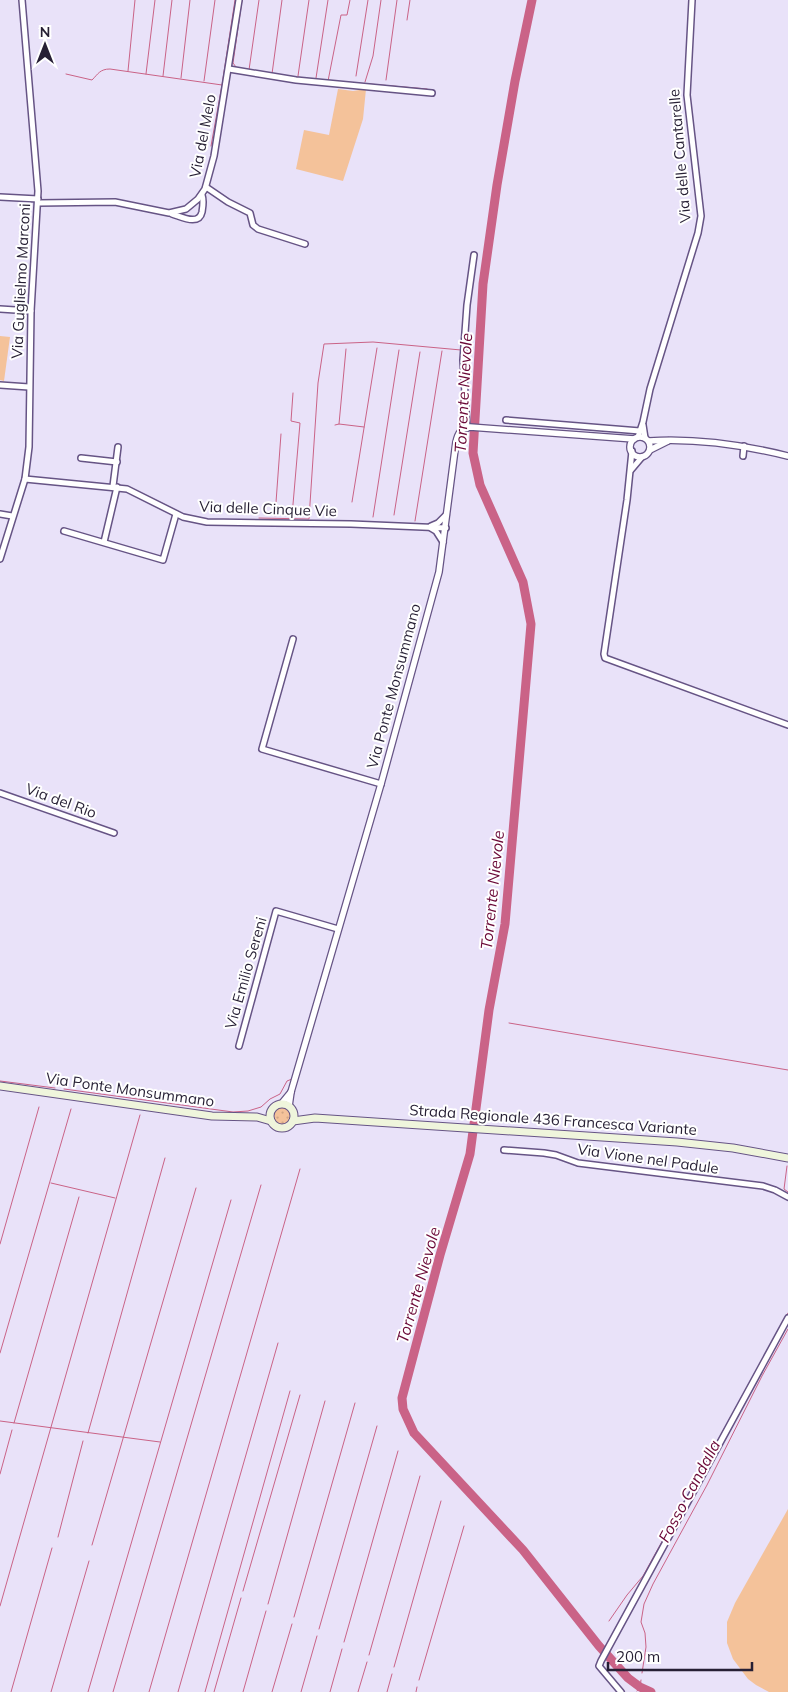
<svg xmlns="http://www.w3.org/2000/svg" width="788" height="1692" font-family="Mulish,sans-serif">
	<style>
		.grass { fill: url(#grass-dots) }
		.garden { fill: #f4c29a }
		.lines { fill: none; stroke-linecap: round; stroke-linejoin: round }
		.stream { stroke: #ca6387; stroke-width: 1 }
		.river { stroke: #ca6387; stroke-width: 9 }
		.minor-casing { stroke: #665485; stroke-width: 8 }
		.tertiary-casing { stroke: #665485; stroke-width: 8 }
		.secondary-casing { stroke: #665485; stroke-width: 9 }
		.minor { stroke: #fff; stroke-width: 5 }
		.tertiary { stroke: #fff; stroke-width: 5.5 }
		.secondary { stroke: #eff5dc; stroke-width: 7 }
		.labels { text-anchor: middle; stroke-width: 4; stroke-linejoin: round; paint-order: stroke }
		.street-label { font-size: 15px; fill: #261f34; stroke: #fff }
		.water-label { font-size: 16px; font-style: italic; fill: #6a0837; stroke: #fff }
	</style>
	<defs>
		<pattern id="grass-dots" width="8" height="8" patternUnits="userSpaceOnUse" patternTransform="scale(1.25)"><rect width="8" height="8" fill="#f4c29a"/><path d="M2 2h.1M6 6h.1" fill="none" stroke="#d1a685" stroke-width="1.8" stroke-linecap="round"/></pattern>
	</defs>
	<rect width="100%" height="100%" fill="#e9e2f9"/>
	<circle class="grass" cx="282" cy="1116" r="9"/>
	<g class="garden">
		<path d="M 338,89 L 353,91 L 366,89 L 363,119 L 343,181 L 296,169 L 304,130 L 329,135 Z"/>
		<path d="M 0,336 L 10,337 L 4,381 L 0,380 Z"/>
		<path d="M 788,1509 L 788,1692 L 769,1692 L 756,1685 L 748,1679 L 733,1659 L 727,1643 L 727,1622 L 735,1603 Z"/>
	</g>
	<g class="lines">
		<g class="stream">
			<path d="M 407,20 L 410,0"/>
			<path d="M 236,67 L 233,63 L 242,0"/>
			<path d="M 249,70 L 259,0"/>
			<path d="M 128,71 L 135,0"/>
			<path d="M 66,74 L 92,80 C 98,74 100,69 110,69 L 222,85"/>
			<path d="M 146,74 L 155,0"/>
			<path d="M 272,74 L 282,0"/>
			<path d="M 274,74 L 320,80"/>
			<path d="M 163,76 L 172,0"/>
			<path d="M 298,76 L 309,0"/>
			<path d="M 356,76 L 368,0"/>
			<path d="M 181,78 L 190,0"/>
			<path d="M 316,78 L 328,0"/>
			<path d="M 386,80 L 397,0"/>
			<path d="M 204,81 L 215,0"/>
			<path d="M 328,81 L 341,15 L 347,15 L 350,0"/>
			<path d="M 346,82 L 427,89"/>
			<path d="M 365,82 L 373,56 L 381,0"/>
			<path d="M 211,146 L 222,85 L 235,0"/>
			<path d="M 339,424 L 346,349"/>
			<path d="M 335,425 L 339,424 L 364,427"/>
			<path d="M 352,502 L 377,348"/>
			<path d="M 394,515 L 420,352"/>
			<path d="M 275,516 L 281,434"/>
			<path d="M 292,516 L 300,423 L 291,421 L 293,393"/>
			<path d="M 373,517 L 399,350"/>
			<path d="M 259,518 L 309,519 L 318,383 L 324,344 L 373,342 L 461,350"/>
			<path d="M 415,521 L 442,351"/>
			<path d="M 509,1023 L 788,1070"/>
			<path d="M 0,1081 L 55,1088"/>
			<path d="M 64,1089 L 233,1112 L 248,1111 L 261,1107 L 270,1099 L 280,1094 L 287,1081 L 292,1079"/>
			<path d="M 787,1166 L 784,1189 L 788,1192"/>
			<path d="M 51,1183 L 115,1198"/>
			<path d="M 0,1244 L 39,1107"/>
			<path d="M 0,1353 L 71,1109"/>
			<path d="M 0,1421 L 160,1442"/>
			<path d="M 14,1423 L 79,1197"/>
			<path d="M 88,1433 L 165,1158"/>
			<path d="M 0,1474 L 12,1430"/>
			<path d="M 58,1537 L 83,1441"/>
			<path d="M 92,1545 L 196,1188"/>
			<path d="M 243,1591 L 300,1395"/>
			<path d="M 268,1604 L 325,1401"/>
			<path d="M 0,1606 L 140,1115"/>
			<path d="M 294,1617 L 355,1403"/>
			<path d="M 609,1621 L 627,1595 L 643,1576 L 788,1313"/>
			<path d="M 319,1629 L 377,1426"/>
			<path d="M 344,1642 L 398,1451"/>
			<path d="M 369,1655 L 420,1476"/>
			<path d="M 394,1667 L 441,1501"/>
			<path d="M 642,1673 L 646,1647 L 645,1633 L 641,1622 L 644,1604 L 653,1584 L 707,1485 L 762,1376 L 788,1329"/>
			<path d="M 419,1680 L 464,1526"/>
			<path d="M 637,1691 L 640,1687 L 641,1680"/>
			<path d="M 11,1692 L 52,1548"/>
			<path d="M 51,1692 L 89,1561"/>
			<path d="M 88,1692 L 231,1200"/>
			<path d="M 113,1692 L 261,1185"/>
			<path d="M 149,1692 L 300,1169"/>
			<path d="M 178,1692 L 278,1343"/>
			<path d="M 205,1692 L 290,1391"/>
			<path d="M 214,1692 L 241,1598"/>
			<path d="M 243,1692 L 266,1611"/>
			<path d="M 272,1692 L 292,1624"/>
			<path d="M 301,1692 L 317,1636"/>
			<path d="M 330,1692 L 342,1649"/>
			<path d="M 358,1692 L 367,1662"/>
			<path d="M 387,1692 L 392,1674"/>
			<path d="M 416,1692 L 417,1687"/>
		</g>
		<path class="river" d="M 532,0 L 515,81 L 497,185 L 483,284 L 473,453 L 480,485 L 523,582 L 531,624 L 505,924 L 489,1010 L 470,1154 L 440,1255 L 402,1398 L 403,1409 L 414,1433 L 523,1550 L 599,1646 L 628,1678 L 640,1687 L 651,1692"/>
		<defs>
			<g id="minor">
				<path d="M 229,69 L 296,80 L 432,93"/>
				<path d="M 206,187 L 228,202 L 250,213 L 253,225 L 258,229 L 305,244"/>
				<path d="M 0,197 L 38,199"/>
				<path d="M 38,203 L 115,202 L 169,213 L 186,209 L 198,199 L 205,189 L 214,156 L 239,0"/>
				<path d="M 172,214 C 182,217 199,226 202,212 C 203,206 204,201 202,195"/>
				<path d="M 0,309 L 31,311"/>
				<path d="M 0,385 L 29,387"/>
				<path d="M 506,420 L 640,431"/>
				<path d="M 643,425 L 645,438"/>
				<path d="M 467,428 L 463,360 L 467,305 L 474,255"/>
				<path d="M 638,437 L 643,422 L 650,389 L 698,233 L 701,216 L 687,95 L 692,0"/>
				<path d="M 632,451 L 627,500 L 604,654 L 605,658 L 788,725"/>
				<path d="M 743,456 L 744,446"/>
				<path d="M 81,458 L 117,462"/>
				<path d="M 631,470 L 642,457"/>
				<path d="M 25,479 L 127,489 L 183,517 L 207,522 L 351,524 L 446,528"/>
				<path d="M 113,486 L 118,447"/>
				<path d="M 0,514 L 12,516"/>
				<path d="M 431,526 L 438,523 L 446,515"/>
				<path d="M 431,528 L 436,531 L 443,542"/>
				<path d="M 64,531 L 163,560 L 176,514"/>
				<path d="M 104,542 L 117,487"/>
				<path d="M 0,559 L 25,479 L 29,447 L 31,311 L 38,191 L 22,0"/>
				<path d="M 293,639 L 262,749 L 381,784"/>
				<path d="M 0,793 L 114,833"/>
				<path d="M 239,1046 L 276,911 L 338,929"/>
				<path d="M 504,1150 L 544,1153 L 556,1155 L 578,1163 L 763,1186 L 775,1190 L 788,1197"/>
				<path d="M 621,1692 L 599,1666 L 601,1661 L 788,1318"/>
			</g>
			<g id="tertiary">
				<circle cx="640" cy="447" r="10"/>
				<path d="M 649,441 C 695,438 743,445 788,456"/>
				<path d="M 650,450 L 668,441"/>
				<path d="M 282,1103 L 291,1092"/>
				<path d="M 289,1106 L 291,1092 L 381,784 L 439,572 L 456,442 C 458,433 461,428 470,427 L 634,439"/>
			</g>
			<g id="secondary">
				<path d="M 0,1086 L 212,1116 L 257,1117 L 271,1121"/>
				<circle cx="282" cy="1116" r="12"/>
				<path d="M 293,1121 L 315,1118 L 677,1142 L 733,1148 L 788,1158"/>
			</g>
		</defs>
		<use href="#minor" class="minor-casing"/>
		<use href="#tertiary" class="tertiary-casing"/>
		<use href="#secondary" class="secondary-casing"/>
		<use href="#minor" class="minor"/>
		<use href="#tertiary" class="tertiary"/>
		<use href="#secondary" class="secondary"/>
	</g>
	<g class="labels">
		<g class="street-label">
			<text transform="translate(203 136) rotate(-79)" y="5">Via del Melo</text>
			<text transform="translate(680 156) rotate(-95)" y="5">Via delle Cantarelle</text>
			<text transform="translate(21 281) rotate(-87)" y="5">Via Guglielmo Marconi</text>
			<text transform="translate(268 509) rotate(2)" y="5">Via delle Cinque Vie</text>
			<text transform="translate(394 686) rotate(-75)" y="5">Via Ponte Monsummano</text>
			<text transform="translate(61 801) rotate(20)" y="5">Via del Rio</text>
			<text transform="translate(246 973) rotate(-74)" y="5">Via Emilio Sereni</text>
			<text transform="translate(130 1090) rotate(8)" y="5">Via Ponte Monsummano</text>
			<text transform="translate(553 1120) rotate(4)" y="5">Strada Regionale 436 Francesca Variante</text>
			<text transform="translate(648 1159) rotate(8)" y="5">Via Vione nel Padule</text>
		</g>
		<g class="water-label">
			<text transform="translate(463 393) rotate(-87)" y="6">Torrente Nievole</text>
			<text transform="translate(492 890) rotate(-84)" y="6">Torrente Nievole</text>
			<text transform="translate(418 1285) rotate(-74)" y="6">Torrente Nievole</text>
			<text transform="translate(689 1491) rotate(-62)" y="6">Fosso Candalla</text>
		</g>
	</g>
	<g transform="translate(45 45)" stroke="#ffffff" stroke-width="4" paint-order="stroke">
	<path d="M0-4L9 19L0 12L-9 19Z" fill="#261f34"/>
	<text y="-8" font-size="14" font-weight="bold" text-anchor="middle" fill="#261f34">N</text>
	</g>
	<path d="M608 1662v8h144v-8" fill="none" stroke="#261f34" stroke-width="2.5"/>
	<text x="616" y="1662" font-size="15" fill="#261f34" stroke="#ffffff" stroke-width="4" paint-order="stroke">200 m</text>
</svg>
